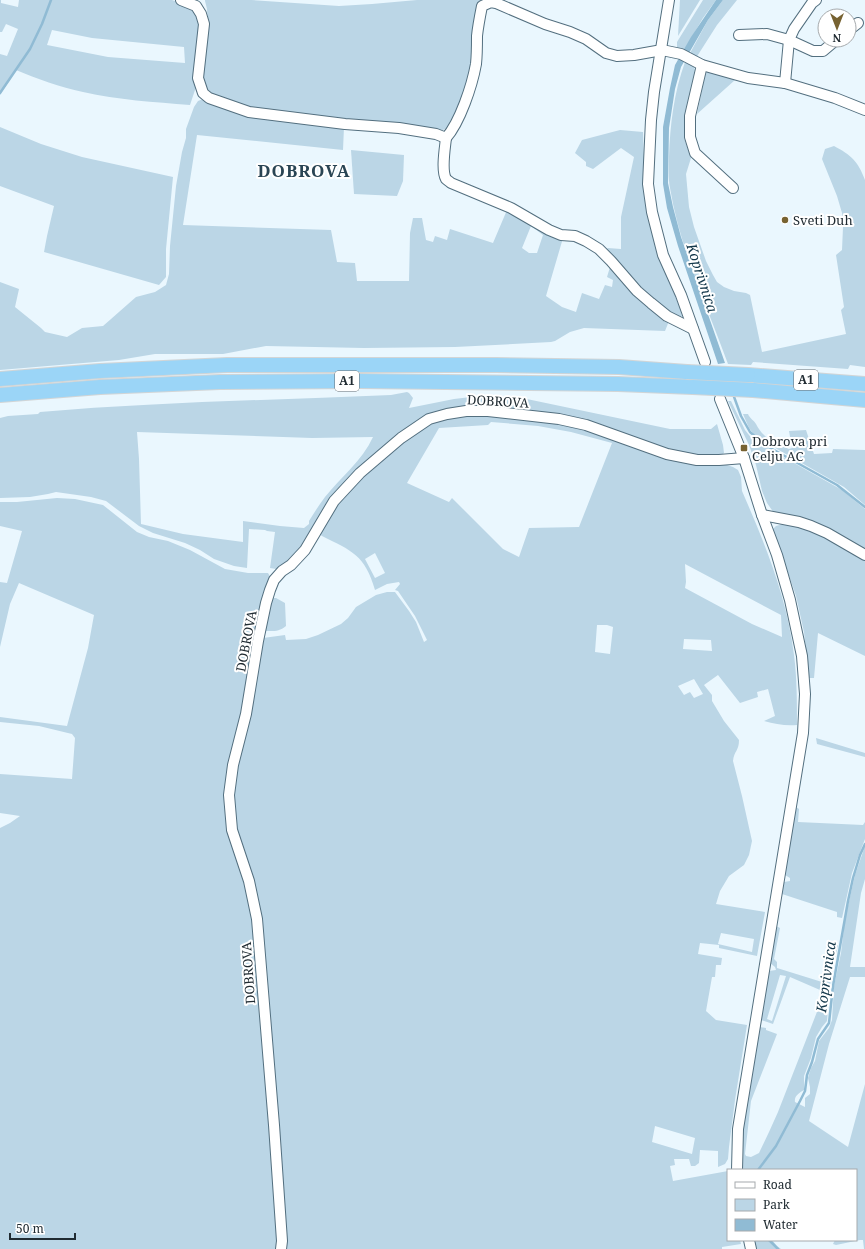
<svg xmlns="http://www.w3.org/2000/svg" width="865" height="1249" font-family="'Noto Serif',serif">
	<style>
		.green { fill: #bbd6e6; fill-rule: evenodd }
		.water { fill: #90bbd4 }
		.lines { fill: none; stroke-linecap: round; stroke-linejoin: round }
		.stream { stroke: #90bbd4; stroke-width: 2.5 }
		.minor-casing { stroke: #536f7f; stroke-width: 12 }
		.highway-casing { stroke: #d2d5d6; stroke-width: 16 }
		.minor { stroke: #fff; stroke-width: 10 }
		.highway { stroke: #9bd5f7; stroke-width: 14 }
		.highway-bridge-casing { stroke: #d2d5d6; stroke-width: 16; stroke-linecap: butt }
		.highway-bridge { stroke: #9bd5f7; stroke-width: 14 }
		.poi-dot { fill: #776231; stroke: #fff; stroke-width: 1.5 }
		.labels { text-anchor: middle; stroke-width: 4; stroke-linejoin: round; paint-order: stroke }
		.shield { fill: #fff; stroke: #636b70; stroke-width: 1 }
		.shield-label { font-size: 12px; font-weight: bold; fill: #202b32 }
		.poi-label { font-size: 13px; fill: #202b32; stroke: #fff; text-anchor: start }
		.street-label { font-size: 13px; fill: #202b32; stroke: #fff }
		.water-label { font-size: 14px; font-style: italic; fill: #13374a; stroke: #fff }
		.district-label { font-size: 17px; font-weight: bold; letter-spacing: 1px; fill: #2a4554; stroke: #fff }
	</style>
	<rect width="100%" height="100%" fill="#eaf7fe"/>
	<g class="green">
		<path d="M 0,0 L 1,0 L 1,3 L 18,7 L 19,0 L 172,0 L 187,5 L 195,12 L 200,22 L 197,84 L 190,105 C 154,102 118,100 83,92 C 60,87 37,79 16,70 L 0,95 L 0,54 L 7,56 L 18,29 L 6,24 L 2,32 L 0,32 ZM 52,30 L 92,38 L 184,47 L 185,63 L 108,57 L 47,45 Z"/>
		<path d="M 205,0 L 251,0 L 339,6 L 372,4 L 417,0 L 480,0 L 478,9 L 471,76 L 449,127 L 441,131 L 359,120 L 328,118 L 259,110 L 216,97 L 210,93 L 206,87 L 204,82 L 203,74 L 208,28 L 207,9 L 205,1 Z"/>
		<path d="M 680,0 L 700,0 L 678,36 Z"/>
		<path d="M 703,0 L 716,0 L 703,18 L 683,52 L 677,48 L 677,42 Z"/>
		<path d="M 723,0 L 737,0 L 717,25 L 696,58 L 689,55 L 708,20 Z"/>
		<path d="M 685,62 L 693,65 L 695,70 L 684,124 L 684,138 L 691,158 L 686,174 L 689,207 L 694,227 L 706,261 L 713,275 L 717,282 L 724,287 L 734,291 L 746,293 L 750,295 L 762,352 L 846,334 L 841,310 L 844,307 L 836,255 L 842,250 L 843,227 L 842,213 L 837,196 L 822,159 L 825,149 L 834,146 C 851,155 858,161 865,180 L 865,367 L 850,365 L 848,369 L 753,362 L 751,365 L 728,364 C 707,306 680,249 670,188 C 668,178 669,167 669,157 C 670,125 674,92 685,62 Z"/>
		<path d="M 707,72 L 710,72 L 735,80 L 697,114 L 705,75 Z"/>
		<path d="M 203,99 L 344,127 L 343,150 L 197,135 L 183,225 L 331,230 L 337,262 L 355,263 L 357,281 L 409,281 L 410,233 L 413,218 L 422,218 L 426,240 L 433,242 L 435,236 L 447,240 L 450,229 L 493,243 L 507,210 L 563,238 L 546,296 L 562,307 L 576,312 L 582,293 L 599,299 L 605,285 L 612,287 L 613,280 L 607,277 L 610,267 L 669,321 L 665,331 L 584,328 L 570,332 L 555,341 L 551,342 L 455,347 L 364,348 L 266,346 L 223,354 L 155,354 L 119,360 L 0,370 L 0,282 L 19,289 L 15,307 L 41,328 L 45,332 L 67,337 L 82,328 L 103,326 L 111,319 L 136,297 L 155,292 L 166,285 L 169,274 L 170,246 L 176,186 L 182,152 L 186,138 L 186,129 L 194,107 L 198,101 ZM 531,226 L 543,235 L 537,253 L 529,253 L 522,248 Z"/>
		<path d="M 0,127 L 41,144 L 82,157 L 173,177 L 166,249 L 166,277 L 159,285 L 44,252 L 47,236 L 54,206 L 0,186 Z"/>
		<path d="M 620,130 L 643,132 L 645,187 L 660,257 L 681,311 L 682,316 L 679,318 L 649,298 L 604,251 L 608,248 L 621,249 L 621,217 L 634,157 L 621,148 L 593,169 L 586,166 L 586,162 L 575,153 L 582,140 Z"/>
		<path d="M 351,150 L 404,155 L 403,181 L 397,196 L 354,194 Z"/>
		<path d="M 407,392 L 409,393 L 413,398 L 409,408 L 454,399 L 471,397 L 522,398 L 670,429 L 711,429 L 717,424 L 723,445 L 724,453 L 720,456 L 702,457 L 665,449 L 593,424 L 443,411 L 341,489 L 306,543 L 283,568 L 276,569 L 270,568 L 275,532 L 267,531 L 265,530 L 249,529 L 247,568 L 234,566 L 214,559 L 200,550 L 185,543 L 153,533 L 139,526 L 106,501 L 91,497 L 56,492 L 48,494 L 30,497 L 0,498 L 0,418 L 8,416 L 38,414 L 40,412 C 157,402 274,400 391,395 ZM 137,432 L 312,438 L 373,437 C 362,461 341,477 325,497 C 319,505 314,513 309,521 L 309,524 L 304,528 L 280,526 L 243,521 L 243,542 L 183,534 L 141,524 L 139,459 Z"/>
		<path d="M 728,401 L 731,401 L 745,430 L 753,440 L 842,490 L 865,509 L 865,550 L 774,513 L 767,503 L 762,491 L 756,465 L 749,445 Z"/>
		<path d="M 485,414 L 547,421 L 576,427 L 696,463 L 727,465 L 733,467 L 738,470 L 741,477 L 742,491 C 765,544 787,597 794,655 C 797,678 797,702 797,725 C 785,726 775,724 764,721 L 775,716 L 768,689 L 757,692 L 758,697 L 740,703 L 718,675 L 704,685 L 712,695 L 712,701 L 724,721 L 739,740 C 739,751 734,751 733,761 L 742,796 L 752,841 L 749,855 L 744,865 L 729,876 L 720,891 L 716,904 L 765,912 L 757,956 L 719,948 L 719,945 L 700,943 L 698,954 L 722,958 L 721,965 L 716,965 L 715,977 L 712,977 L 706,1011 L 716,1020 L 747,1025 L 735,1100 L 729,1147 L 728,1159 L 725,1164 L 718,1167 L 718,1151 L 700,1150 L 699,1163 L 695,1166 L 691,1166 L 689,1159 L 674,1159 L 675,1165 L 670,1166 L 673,1181 L 728,1171 L 728,1240 L 740,1240 L 741,1244 L 722,1247 L 722,1249 L 0,1249 L 0,828 L 10,823 L 20,816 L 0,813 L 0,774 L 72,779 L 75,738 L 72,734 L 39,726 L 0,722 L 0,717 L 67,726 L 88,648 L 94,615 L 19,583 L 10,604 L 0,647 L 0,582 L 7,583 L 22,531 L 0,526 L 0,502 L 17,502 L 57,498 L 75,499 L 103,505 L 137,532 L 149,537 L 168,541 L 190,550 L 225,569 L 248,573 L 268,573 L 272,580 L 270,598 L 276,598 L 285,603 L 286,626 C 279,632 273,631 265,631 L 260,637 L 263,638 L 285,635 L 286,640 L 306,639 L 318,635 L 341,624 L 348,618 L 356,607 L 376,595 L 387,592 L 395,592 L 409,611 L 416,622 L 424,642 L 427,640 L 415,616 L 398,591 L 395,590 L 400,584 L 399,582 L 387,584 L 375,590 C 365,555 352,551 322,536 L 318,533 L 342,495 L 423,426 L 451,416 ZM 491,422 L 538,426 L 571,432 L 612,443 L 579,527 L 529,528 L 519,557 L 503,549 L 452,498 L 449,502 L 407,483 L 439,428 L 488,425 ZM 375,553 L 385,573 L 375,578 L 365,559 ZM 685,564 L 781,615 L 782,637 L 752,624 L 685,588 L 686,582 ZM 597,625 L 607,625 L 613,627 L 610,654 L 595,652 ZM 684,639 L 711,640 L 712,651 L 683,649 ZM 694,679 L 703,694 L 694,698 L 690,692 L 684,695 L 678,686 ZM 721,933 L 754,939 L 752,952 L 718,944 ZM 655,1126 L 695,1138 L 692,1154 L 652,1142 Z"/>
		<path d="M 743,414 L 748,414 C 750,419 754,420 756,424 C 761,434 768,439 777,444 C 781,447 785,447 789,449 L 792,448 L 789,431 L 806,430 L 814,454 L 832,453 L 833,449 L 865,450 L 865,505 L 844,487 L 756,437 L 749,428 Z"/>
		<path d="M 783,524 C 813,527 839,546 865,560 L 865,656 L 818,633 L 814,678 L 809,678 L 804,632 L 796,596 L 773,529 L 776,526 Z"/>
		<path d="M 816,738 L 865,753 L 865,757 L 817,744 Z"/>
		<path d="M 796,807 L 799,809 L 798,822 L 863,825 L 865,822 L 865,839 L 852,873 L 842,918 L 837,917 L 837,912 L 782,894 L 784,882 L 790,881 L 790,878 L 785,875 Z"/>
		<path d="M 865,846 L 865,879 L 861,893 L 850,967 L 865,967 L 865,977 L 850,977 L 829,1044 L 809,1121 L 848,1147 L 865,1084 L 865,1249 L 864,1249 L 863,1240 L 860,1240 L 836,1245 L 833,1244 L 835,1240 L 856,1240 L 856,1170 L 741,1170 L 743,1130 L 760,1027 L 766,1028 L 766,1030 L 777,1034 L 751,1101 L 745,1154 L 746,1156 L 751,1157 L 759,1153 L 769,1132 L 778,1112 L 822,999 L 820,990 L 790,977 L 773,1024 L 761,1020 L 769,971 L 776,970 L 775,967 L 770,963 L 776,926 L 780,928 L 774,959 L 777,962 L 777,968 L 822,982 L 827,979 L 835,944 L 838,945 L 831,975 L 827,1021 L 822,1027 L 816,1037 L 811,1058 L 804,1076 L 804,1090 C 799,1093 794,1096 795,1102 L 805,1107 L 805,1098 L 810,1094 L 810,1087 L 808,1078 L 811,1068 L 815,1061 L 819,1041 L 829,1028 L 832,1020 L 834,986 L 841,953 L 845,919 L 855,875 ZM 780,975 L 786,976 L 772,1021 L 767,1019 Z"/>
		<path d="M 754,1240 L 772,1240 L 777,1246 L 781,1249 L 755,1249 Z"/>
	</g>
	<path class="water" d="M 716,0 L 723,0 L 708,20 L 681,67 L 675,89 L 669,128 L 668,183 L 673,207 L 681,237 L 725,363 L 718,364 L 678,246 L 667,208 L 663,184 L 663,127 L 670,88 L 675,65 L 691,37 Z"/>
	<g class="lines">
		<g class="stream">
			<path d="M 0,93 L 30,49 L 42,24 L 51,0"/>
			<path d="M 733,394 L 741,416 L 750,432 L 765,445 L 837,485 L 865,507"/>
			<path d="M 758,1170 L 776,1146 L 800,1101 L 805,1091 L 807,1075 L 812,1062 L 818,1039 L 829,1023 L 833,986 L 848,901 L 853,878 L 860,855 L 865,844"/>
			<path d="M 769,1240 L 778,1249"/>
		</g>
		<defs>
			<g id="minor">
				<path d="M 181,0 L 196,6 L 201,14 L 204,24 L 198,78 L 203,93 L 209,98 L 249,112 L 345,124 L 399,128 L 436,134 L 446,138 C 460,122 472,86 476,64 C 477,55 477,46 477,36 C 478,26 480,16 482,6 L 491,2 L 496,3 L 545,24 L 570,32 L 586,39 L 606,53 L 617,56 L 634,55 L 662,50 L 681,54 L 702,65 L 748,78 L 785,83 L 835,98 L 865,110"/>
				<path d="M 669,0 L 654,92 L 651,120 L 648,184 L 652,212 L 663,255 L 681,295 L 705,362"/>
				<path d="M 849,30 L 858,23"/>
				<path d="M 739,35 L 767,34 L 789,40 L 813,51 L 823,51 L 836,40"/>
				<path d="M 702,65 L 690,116 L 690,137 L 695,153 L 733,188"/>
				<path d="M 785,83 L 789,40 L 794,29 L 812,3 L 816,0"/>
				<path d="M 446,138 C 445,148 441,170 446,179 C 447,180 450,182 451,183 L 511,208 L 549,230 L 561,235 L 575,236 L 586,241 L 599,249 L 611,261 L 637,291 L 651,303 L 667,316 L 693,329"/>
				<path d="M 720,399 L 744,458 L 762,515 L 777,555 L 790,600 L 802,656 L 805,694 L 803,733 L 738,1129 L 737,1170"/>
				<path d="M 762,515 L 799,522 L 811,526 L 827,533 L 865,555"/>
				<path d="M 749,1240 L 751,1249"/>
				<path d="M 281,1249 L 282,1241 L 274,1125 L 257,919 L 249,881 L 232,830 L 229,795 L 233,765 L 246,714 L 258,641 L 266,603 L 270,590 L 274,580 L 282,571 L 291,565 L 305,550 L 334,501 L 360,473 L 401,438 L 429,419 L 447,414 L 466,411 L 488,411 L 559,419 L 586,425 L 667,454 L 697,460 L 719,460 L 744,458"/>
			</g>
			<g id="highway">
				<path d="M 748,375 L 865,384"/>
				<path d="M 0,379 L 100,371 L 227,365 L 496,365 L 619,367 L 687,372"/>
				<path d="M 753,390 L 865,400"/>
				<path d="M 0,395 L 100,387 L 220,382 L 360,381 L 618,384 L 693,387"/>
			</g>
		</defs>
		<use href="#minor" class="minor-casing"/>
		<use href="#highway" class="highway-casing"/>
		<use href="#minor" class="minor"/>
		<use href="#highway" class="highway"/>
		<defs>
			<g id="highway-bridge">
				<path d="M 687,372 L 748,375"/>
				<path d="M 693,387 L 753,390"/>
			</g>
		</defs>
		<use href="#highway-bridge" class="highway-bridge-casing"/>
		<use href="#highway-bridge" class="highway-bridge"/>
	</g>
	<g class="poi-dot">
		<circle cx="785" cy="220" r="4"/>
		<rect x="740" y="444" width="8" height="8" rx="2"/>
	</g>
	<g class="labels">
		<g class="shield">
			<rect x="794" y="370" width="24" height="20" rx="3"/>
			<rect x="335" y="371" width="24" height="20" rx="3"/>
		</g>
		<g class="shield-label">
			<text x="806" y="384">A1</text>
			<text x="347" y="385">A1</text>
		</g>
		<g class="poi-label">
			<text x="793" y="225">Sveti Duh</text>
			<text x="752" y="446">Dobrova pri<tspan x="752" dy="15">Celju AC</tspan></text>
		</g>
		<g class="street-label">
			<text transform="translate(498 401) rotate(3)" y="5">DOBROVA</text>
			<text transform="translate(246 641) rotate(-79)" y="5">DOBROVA</text>
			<text transform="translate(248 973) rotate(-94)" y="5">DOBROVA</text>
		</g>
		<g class="water-label">
			<text transform="translate(702 278) rotate(72)" y="5">Koprivnica</text>
			<text transform="translate(826 977) rotate(-82)" y="5">Koprivnica</text>
		</g>
		<g class="district-label">
			<text x="304" y="177">DOBROVA</text>
		</g>
	</g>
	<rect x="727" y="1169" width="130" height="72" fill="#ffffff" stroke="#a6aaad"/>
	<rect x="735" y="1182" width="20" height="6" fill="#ffffff" stroke="#a6aaad"/>
	<text x="763" y="1189" font-size="12" fill="#202b32">Road</text>
	<rect x="735" y="1199" width="20" height="12" fill="#bbd6e6" stroke="#a6aaad"/>
	<text x="763" y="1209" font-size="12" fill="#202b32">Park</text>
	<rect x="735" y="1219" width="20" height="12" fill="#90bbd4" stroke="#a6aaad"/>
	<text x="763" y="1229" font-size="12" fill="#202b32">Water</text>
	<g transform="translate(837 28) rotate(180)"><circle r="19" fill="#ffffff" stroke="#a6aaad"/>
	<path d="M0-3L7 15L0 10L-7 15Z" fill="#776231"/>
	<text y="-6" font-size="11" font-weight="bold" text-anchor="middle" fill="#202b32">N</text>
	</g>
	<path d="M10 1233v6h65v-6" fill="none" stroke="#202b32" stroke-width="2"/>
	<text x="16" y="1233" font-size="12" fill="#202b32" stroke="#ffffff" stroke-width="3" paint-order="stroke">50 m</text>
</svg>
